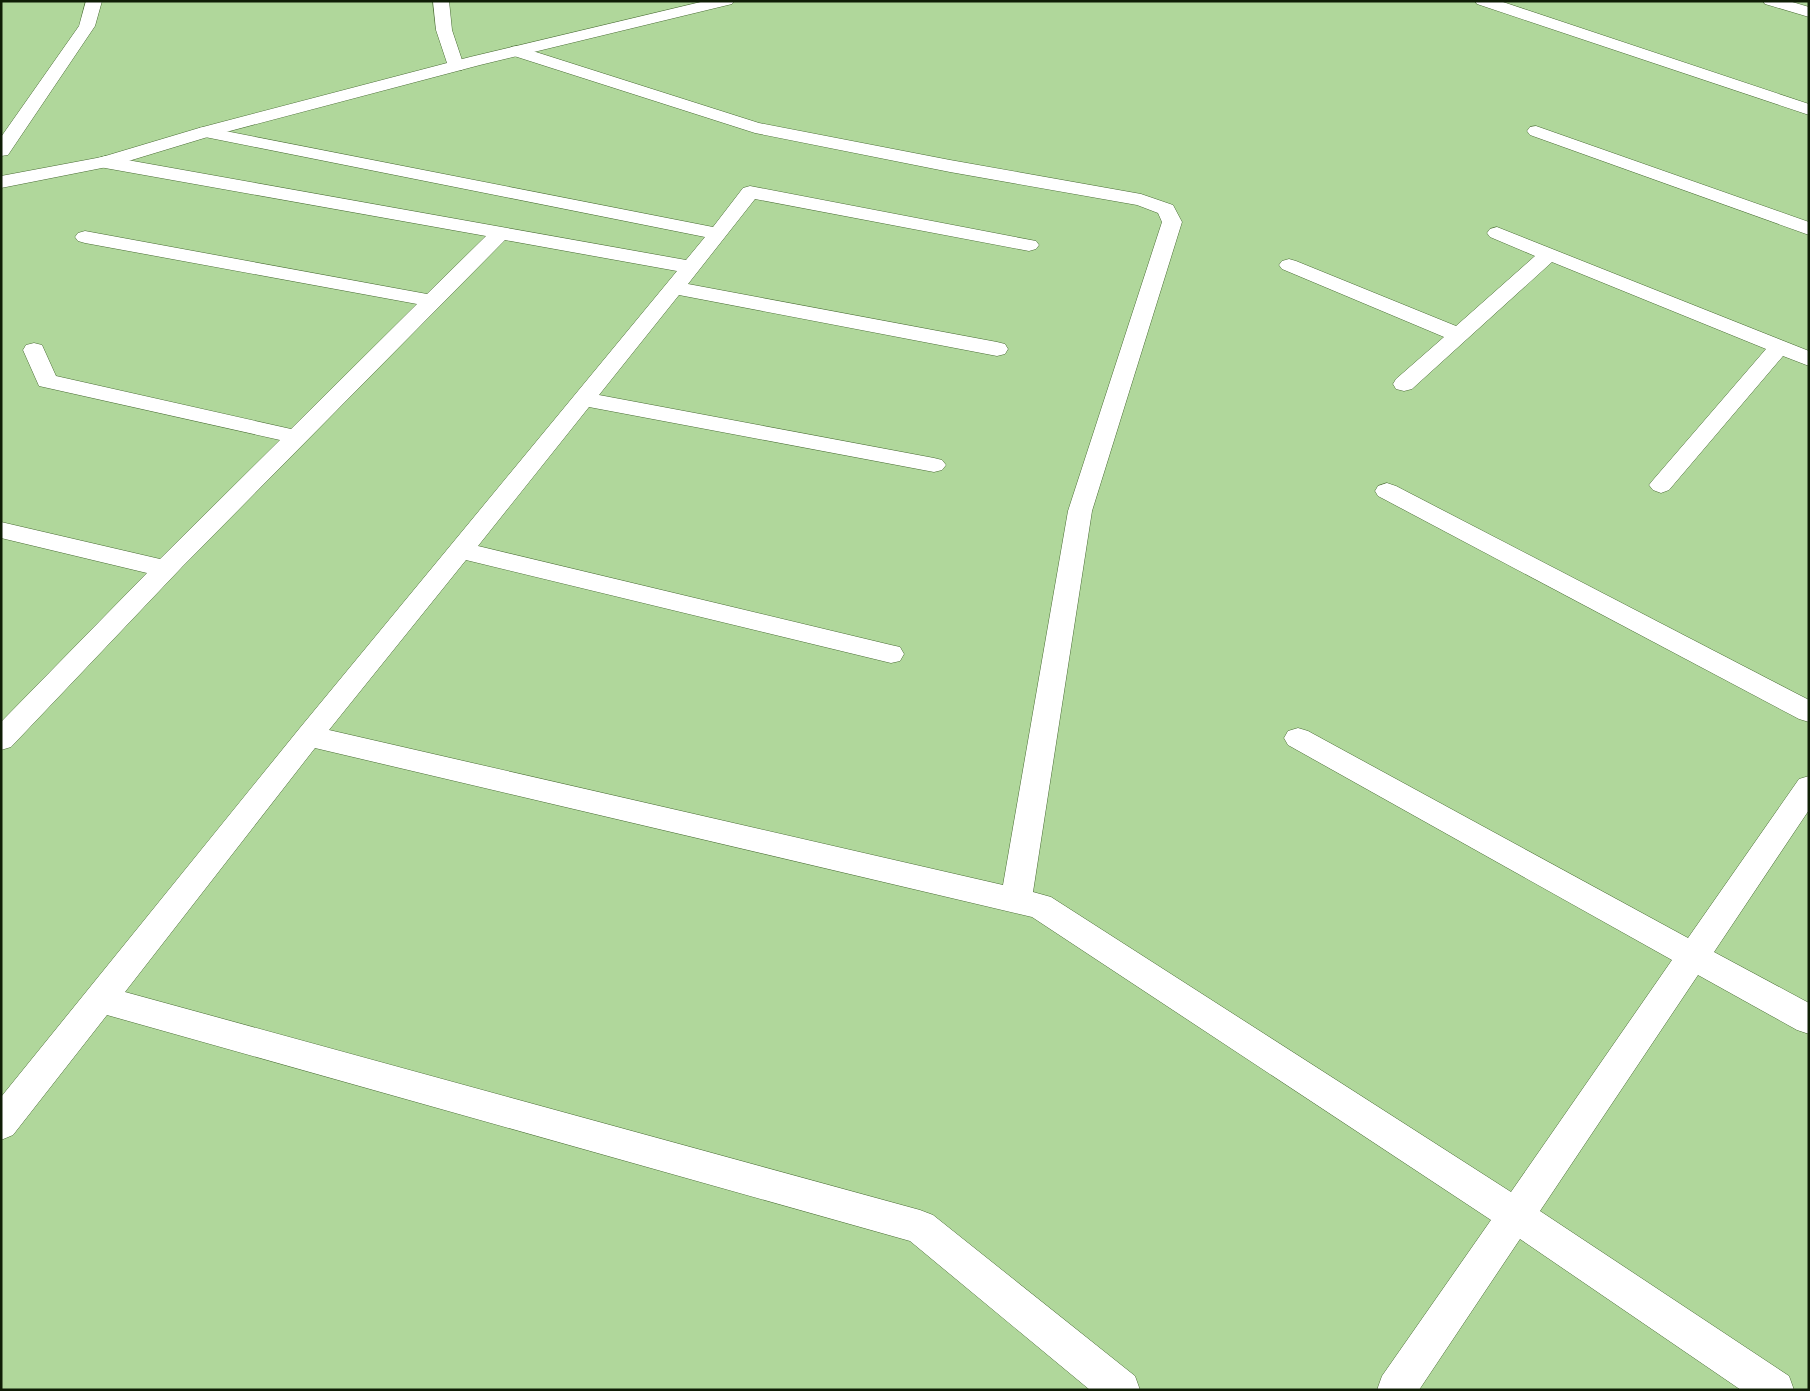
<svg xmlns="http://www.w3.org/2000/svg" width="1810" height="1391" font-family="'Golos Text',sans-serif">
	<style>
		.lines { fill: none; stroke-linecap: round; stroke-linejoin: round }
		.street-casing { stroke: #4a6c35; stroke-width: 1 }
		.secondary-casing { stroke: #4a6c35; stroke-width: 1 }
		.street { fill: #fff; fill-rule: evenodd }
		.secondary { fill: #fff; fill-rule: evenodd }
	</style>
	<rect width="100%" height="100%" fill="#b0d79b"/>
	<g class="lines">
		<defs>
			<g id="street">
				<path d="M 86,1 L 102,1 L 95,26 L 8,155 L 1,156 L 1,137 L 79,26 Z"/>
				<path d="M 433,1 L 449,1 L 452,30 L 464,66 L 462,70 L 450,70 L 448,66 L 436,30 Z"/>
				<path d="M 1475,1 L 1500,1 L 1809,104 L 1809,115 L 1477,4 Z"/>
				<path d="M 1763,1 L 1789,1 L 1809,7 L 1809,17 L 1765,4 Z"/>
				<path d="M 517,46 L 759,123 L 950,160 L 1141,194 L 1173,205 L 1182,222 L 1092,511 L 1033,892 L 1051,897 L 1511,1192 L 1672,960 L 1288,745 L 1284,738 L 1288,731 L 1298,728 L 1308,731 L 1688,938 L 1799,779 L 1809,776 L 1809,810 L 1714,952 L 1809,1003 L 1809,1034 L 1797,1030 L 1698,975 L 1540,1211 L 1789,1376 L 1794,1390 L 1741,1390 L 1520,1239 L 1419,1390 L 1377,1390 L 1382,1376 L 1491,1220 L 1032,917 L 315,748 L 125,992 L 920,1210 L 933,1215 L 1135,1376 L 1140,1390 L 1090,1390 L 910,1241 L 107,1015 L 13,1135 L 1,1140 L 1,1097 L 299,729 L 677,271 L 505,240 L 182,567 L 11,747 L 1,750 L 1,722 L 147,573 L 1,538 L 1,522 L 160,559 L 280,440 L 39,386 L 23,350 L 26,345 L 34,343 L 42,345 L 56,376 L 291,429 L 417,304 L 85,243 L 78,241 L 75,237 L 78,233 L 85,231 L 427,294 L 486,236 L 105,168 L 98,166 L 96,162 L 98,158 L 105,156 L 686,260 L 705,237 L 205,137 L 199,136 L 196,132 L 199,128 L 205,127 L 713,227 L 743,188 L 750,186 L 1036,241 L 1039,245 L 1036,249 L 1029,251 L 755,199 L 688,284 L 997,342 L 1005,344 L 1008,349 L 1005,354 L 997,356 L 679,295 L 599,395 L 934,458 L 942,460 L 946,465 L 942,470 L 934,472 L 589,407 L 478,546 L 891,645 L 900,647 L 904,654 L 900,661 L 891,663 L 466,560 L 329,730 L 1003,885 L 1068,511 L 1162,222 L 1158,213 L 1137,205 L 950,172 L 755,133 L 511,55 L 509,51 L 511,47 Z"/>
				<path d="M 1536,126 L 1809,222 L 1809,235 L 1530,135 L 1527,131 L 1530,127 Z"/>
				<path d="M 1497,227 L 1809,351 L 1809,366 L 1783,356 L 1669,490 L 1661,493 L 1653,490 L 1649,485 L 1653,480 L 1766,349 L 1552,262 L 1412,389 L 1404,391 L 1396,389 L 1393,384 L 1396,379 L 1444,337 L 1282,269 L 1279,265 L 1282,261 L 1289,259 L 1296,261 L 1456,326 L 1535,256 L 1490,237 L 1487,233 L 1490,229 Z"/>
				<path d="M 1387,483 L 1396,486 L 1809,700 L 1809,722 L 1799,719 L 1378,496 L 1375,491 L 1378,486 Z"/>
			</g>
			<path id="secondary" d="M 705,1 L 734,1 L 732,4 L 480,65 L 211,136 L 112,166 L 1,188 L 1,176 L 102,157 L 199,128 L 470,57 Z"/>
		</defs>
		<use href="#street" class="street-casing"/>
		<use href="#secondary" class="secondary-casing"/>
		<use href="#street" class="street"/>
		<use href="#secondary" class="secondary"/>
	</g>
	<rect width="1810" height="1391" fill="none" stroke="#0f1d06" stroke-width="5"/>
</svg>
